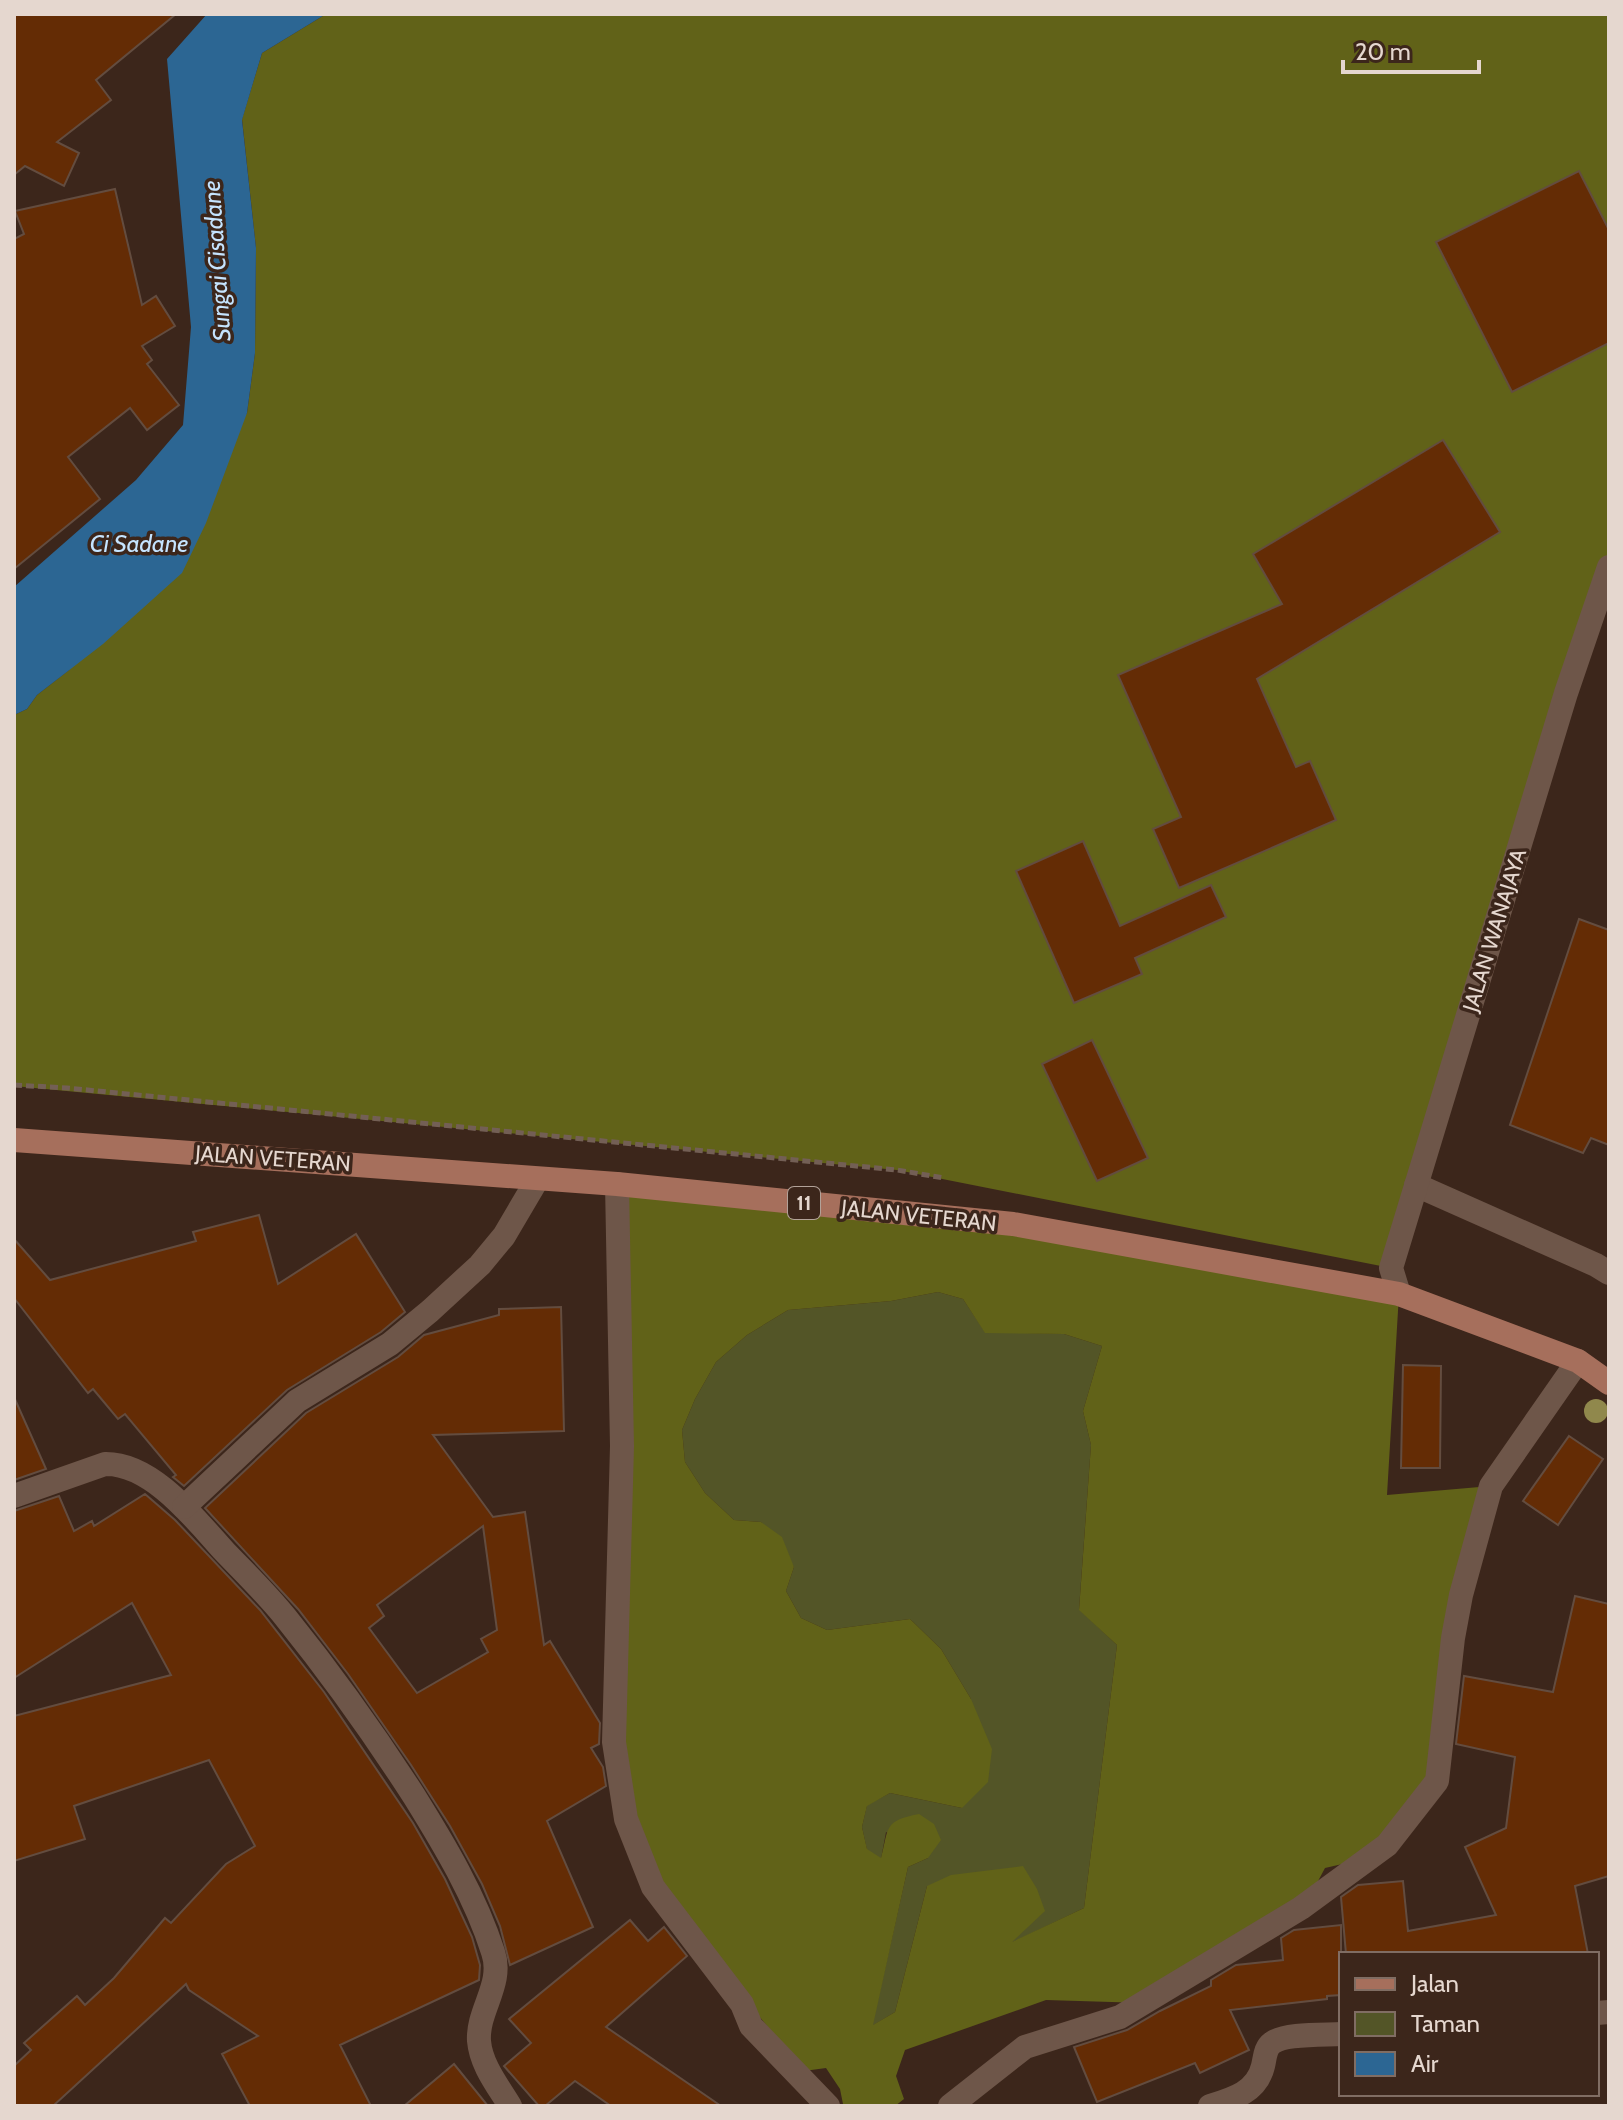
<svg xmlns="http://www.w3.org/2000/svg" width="1623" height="2120" font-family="Cabin,sans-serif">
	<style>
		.green { fill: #535527 }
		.forest { fill: #616218; fill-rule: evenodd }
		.water { fill: #2c6693 }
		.building { fill: #642c05; stroke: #634c3f; stroke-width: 2; fill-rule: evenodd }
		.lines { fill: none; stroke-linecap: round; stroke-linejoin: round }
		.path { stroke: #735f55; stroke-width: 5; stroke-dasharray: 8 4; stroke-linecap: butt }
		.service { stroke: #6e5649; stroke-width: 24 }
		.minor { stroke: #6e5649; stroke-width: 24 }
		.primary { stroke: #a66f5c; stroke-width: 24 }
		.tree { fill: #90884c }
		.labels { text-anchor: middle; stroke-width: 7; stroke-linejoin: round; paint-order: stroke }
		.shield { fill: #3c261b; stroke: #b2a299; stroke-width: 2 }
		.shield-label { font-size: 20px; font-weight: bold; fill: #e5d7cf }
		.street-label { font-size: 22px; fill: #e5d7cf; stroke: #3c261b }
		.water-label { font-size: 24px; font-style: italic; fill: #c5e4ff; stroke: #3c261b }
	</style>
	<rect width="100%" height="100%" fill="#3c261b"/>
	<path class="green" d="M 938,1292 L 963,1299 L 985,1332 L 1064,1334 L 1102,1346 L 1083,1411 L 1091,1445 L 1079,1609 L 1117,1645 L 1084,1908 L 1009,1944 L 927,1886 L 895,2012 L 872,2026 L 908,1867 L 928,1858 L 886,1832 L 881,1859 L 867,1850 L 862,1827 L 867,1805 L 890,1793 L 962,1808 L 971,1699 L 941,1649 L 910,1619 L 827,1630 L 801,1618 L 786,1591 L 794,1567 L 761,1522 L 734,1520 L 705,1493 L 685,1462 L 682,1430 L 695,1399 L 716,1362 L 747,1335 L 788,1310 L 891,1301 Z"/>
	<g class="forest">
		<path d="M 326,14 L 1609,14 L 1609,230 L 1579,171 L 1436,243 L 1512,392 L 1609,343 L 1609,567 L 1391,1268 L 897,1170 L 14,1086 L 14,715 L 27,709 L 37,695 L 69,670 L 247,413 L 255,353 L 256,248 L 242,119 L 262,53 ZM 1443,440 L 1499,533 L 1309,647 L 1253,555 ZM 1233,625 L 1279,729 L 1164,778 L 1118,675 ZM 1310,761 L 1335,820 L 1179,887 L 1153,829 ZM 1083,841 L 1141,974 L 1074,1003 L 1016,871 Z"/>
		<path d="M 617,1184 L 1020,1226 L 1399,1294 L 1387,1495 L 1491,1486 L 1437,1781 L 1390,1853 L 1325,1868 L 1309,1898 L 1279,1935 L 1150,1988 L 1144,2003 L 1046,2000 L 905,2050 L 896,2076 L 904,2099 L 895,2106 L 843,2104 L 840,2089 L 826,2068 L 804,2071 L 653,1887 L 626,1819 ZM 938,1292 L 963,1299 L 985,1333 L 1064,1334 L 1102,1346 L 1083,1411 L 1091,1445 L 1079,1610 L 1117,1645 L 1084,1908 L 1012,1942 L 1045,1911 L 1037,1889 L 1023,1866 L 951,1875 L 927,1886 L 895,2012 L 873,2025 L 908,1867 L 928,1858 L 941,1840 L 934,1824 L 919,1814 C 883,1821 889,1828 881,1858 L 867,1849 L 862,1827 L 867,1806 L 890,1793 L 962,1808 L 988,1782 L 992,1749 L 971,1699 L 941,1649 L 910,1619 L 827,1630 L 801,1618 L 786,1591 L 794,1567 L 782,1537 L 761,1522 L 734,1520 L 705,1493 L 685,1462 L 682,1430 L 695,1399 L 716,1362 L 747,1335 L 788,1310 L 891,1301 Z"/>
	</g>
	<path class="water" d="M 207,14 L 326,14 L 262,53 L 242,120 L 256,248 L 255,353 L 247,413 L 206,523 L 182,573 L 103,644 L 37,695 L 27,709 L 14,715 L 14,587 L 136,480 L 183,425 L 191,327 L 167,59 Z"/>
	<g class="building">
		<path d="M 14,14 L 176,14 L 96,80 L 111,100 L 57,142 L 79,153 L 64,186 L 25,166 L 14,175 Z"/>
		<path d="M 1579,171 L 1609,230 L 1609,343 L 1512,392 L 1436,242 Z"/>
		<path d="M 115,189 L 142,305 L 156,296 L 175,326 L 142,346 L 152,360 L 147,364 L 179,405 L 147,430 L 130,408 L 68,457 L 100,499 L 14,569 L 14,239 L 24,234 L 15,211 Z"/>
		<path d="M 1443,440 L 1500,532 L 1257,679 L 1296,767 L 1310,761 L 1336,820 L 1179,888 L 1153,829 L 1181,817 L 1118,675 L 1282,604 L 1253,554 Z"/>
		<path d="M 1083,841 L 1120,926 L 1211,885 L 1226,917 L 1135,958 L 1142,974 L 1074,1003 L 1016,871 Z"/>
		<path d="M 1579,919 L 1609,930 L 1609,1145 L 1591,1138 L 1583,1153 L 1510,1125 Z"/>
		<path d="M 1092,1040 L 1148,1158 L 1097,1181 L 1042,1064 Z"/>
		<path d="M 259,1215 L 278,1284 L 356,1234 L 405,1312 L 381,1332 L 287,1390 L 184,1486 L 173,1477 L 176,1475 L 125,1414 L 118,1419 L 93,1389 L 88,1393 L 14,1298 L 14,1239 L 50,1280 L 196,1241 L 193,1232 Z"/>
		<path d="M 561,1307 L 564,1431 L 433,1435 L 493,1517 L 525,1512 L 544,1645 L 550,1641 L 600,1723 L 599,1744 L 591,1748 L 603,1767 L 606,1786 L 547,1821 L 593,1927 L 510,1965 L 500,1926 L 482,1884 L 450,1826 L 411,1765 L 348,1674 L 298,1609 L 205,1508 L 306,1413 L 398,1357 L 424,1335 L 499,1315 L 499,1309 ZM 483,1526 L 497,1630 L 481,1639 L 488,1652 L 417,1693 L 369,1628 L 384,1616 L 377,1605 Z"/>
		<path d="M 1403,1365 L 1441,1366 L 1440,1468 L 1401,1468 Z"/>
		<path d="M 14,1397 L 46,1469 L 14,1480 Z"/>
		<path d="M 1569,1436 L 1603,1459 L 1558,1525 L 1523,1501 Z"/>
		<path d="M 145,1494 L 175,1520 L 260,1610 L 324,1692 L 413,1823 L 445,1879 L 472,1937 L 480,1965 L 479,1980 L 340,2045 L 371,2106 L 250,2106 L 222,2054 L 258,2036 L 189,1990 L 186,1984 L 53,2106 L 14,2106 L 14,2066 L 31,2050 L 24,2043 L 77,1996 L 85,2005 L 114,1978 L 165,1918 L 171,1923 L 226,1864 L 255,1846 L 209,1760 L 74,1806 L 85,1839 L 14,1861 L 14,1716 L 171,1675 L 132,1603 L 14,1678 L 14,1511 L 59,1496 L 74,1531 L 92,1521 L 94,1526 Z"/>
		<path d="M 1575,1596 L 1609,1604 L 1609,1876 L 1575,1886 L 1588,1954 L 1346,1954 L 1341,1897 L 1358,1885 L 1403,1881 L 1408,1931 L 1496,1915 L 1465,1847 L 1506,1828 L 1515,1757 L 1456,1744 L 1464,1676 L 1553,1692 Z"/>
		<path d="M 630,1920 L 648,1941 L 664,1927 L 687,1956 L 606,2027 L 721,2106 L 611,2106 L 575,2081 L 545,2106 L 539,2106 L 504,2066 L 531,2043 L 509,2019 Z"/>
		<path d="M 1341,1925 L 1341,1995 L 1327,1996 L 1327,1999 L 1230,2010 L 1249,2050 L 1200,2073 L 1195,2063 L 1097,2102 L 1074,2047 L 1127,2030 L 1160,2011 L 1211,1986 L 1211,1980 L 1236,1965 L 1283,1960 L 1281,1938 L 1294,1930 Z"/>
		<path d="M 454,2064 L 488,2106 L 404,2106 Z"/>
	</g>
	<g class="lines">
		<path class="path" d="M 14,1085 L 67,1088 L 897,1170 L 944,1178"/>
		<path class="service" d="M 1416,1185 L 1596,1265 L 1609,1273"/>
		<g class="minor">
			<path d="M 617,1184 L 622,1446 L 614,1742 L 626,1819 L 653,1887 L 742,2004 L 751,2026 L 828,2106"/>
			<path d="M 1399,1294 L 1391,1268 L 1566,693 L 1609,567"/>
			<path d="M 14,1496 L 105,1464 C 152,1463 195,1519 224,1551 C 245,1573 267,1594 286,1618 C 332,1675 374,1734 414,1796 C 445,1846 475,1896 493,1952 C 504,1984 477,2010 479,2041 C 481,2065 498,2086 510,2106"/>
			<path d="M 184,1507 L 297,1401 L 390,1344 L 430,1311 L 480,1265 L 504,1236 L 537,1180"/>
			<path d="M 1597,2013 L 1609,2012"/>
			<path d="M 950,2106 L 1025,2047 L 1120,2017 L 1301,1908 L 1387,1845 L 1437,1781 L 1453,1638 L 1461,1595 L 1491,1486 L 1578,1361"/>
			<path d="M 1210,2106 C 1233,2099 1257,2092 1263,2066 C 1265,2058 1265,2048 1272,2043 C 1284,2033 1325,2035 1341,2034"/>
		</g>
		<path class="primary" d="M 14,1140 L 617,1184 L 1013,1224 L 1399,1294 L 1578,1361 L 1609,1383"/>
	</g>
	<circle class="tree" cx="1596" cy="1411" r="12"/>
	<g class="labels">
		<rect class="shield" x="788" y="1187" width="32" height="32" rx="6"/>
		<g class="shield-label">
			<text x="804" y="1210">11</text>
		</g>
		<g class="street-label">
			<text transform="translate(1494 930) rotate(-73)" y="8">JALAN WANAJAYA</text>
			<text transform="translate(273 1158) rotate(4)" y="8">JALAN VETERAN</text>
			<text transform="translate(919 1215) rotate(6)" y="8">JALAN VETERAN</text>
		</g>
		<g class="water-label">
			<text transform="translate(217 261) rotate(-94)" y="8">Sungai Cisadane</text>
			<text x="139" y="552">Ci Sadane</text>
		</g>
	</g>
	<rect width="1623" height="2120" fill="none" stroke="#e5d7cf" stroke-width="32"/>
	<rect x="1339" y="1952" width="260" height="144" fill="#3c261b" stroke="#806d63" stroke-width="2"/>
	<rect x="1355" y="1978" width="40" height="12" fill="#a66f5c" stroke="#806d63" stroke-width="2"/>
	<text x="1411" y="1992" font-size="24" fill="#e5d7cf">Jalan</text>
	<rect x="1355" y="2012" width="40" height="24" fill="#535527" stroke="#806d63" stroke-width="2"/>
	<text x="1411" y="2032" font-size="24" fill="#e5d7cf">Taman</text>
	<rect x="1355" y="2052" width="40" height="24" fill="#2c6693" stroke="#806d63" stroke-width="2"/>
	<text x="1411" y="2072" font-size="24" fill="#e5d7cf">Air</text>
	<path d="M1343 60v12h136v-12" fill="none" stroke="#e5d7cf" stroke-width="4"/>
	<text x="1355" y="60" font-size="24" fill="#e5d7cf" stroke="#3c261b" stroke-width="6" paint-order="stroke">20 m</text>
</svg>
